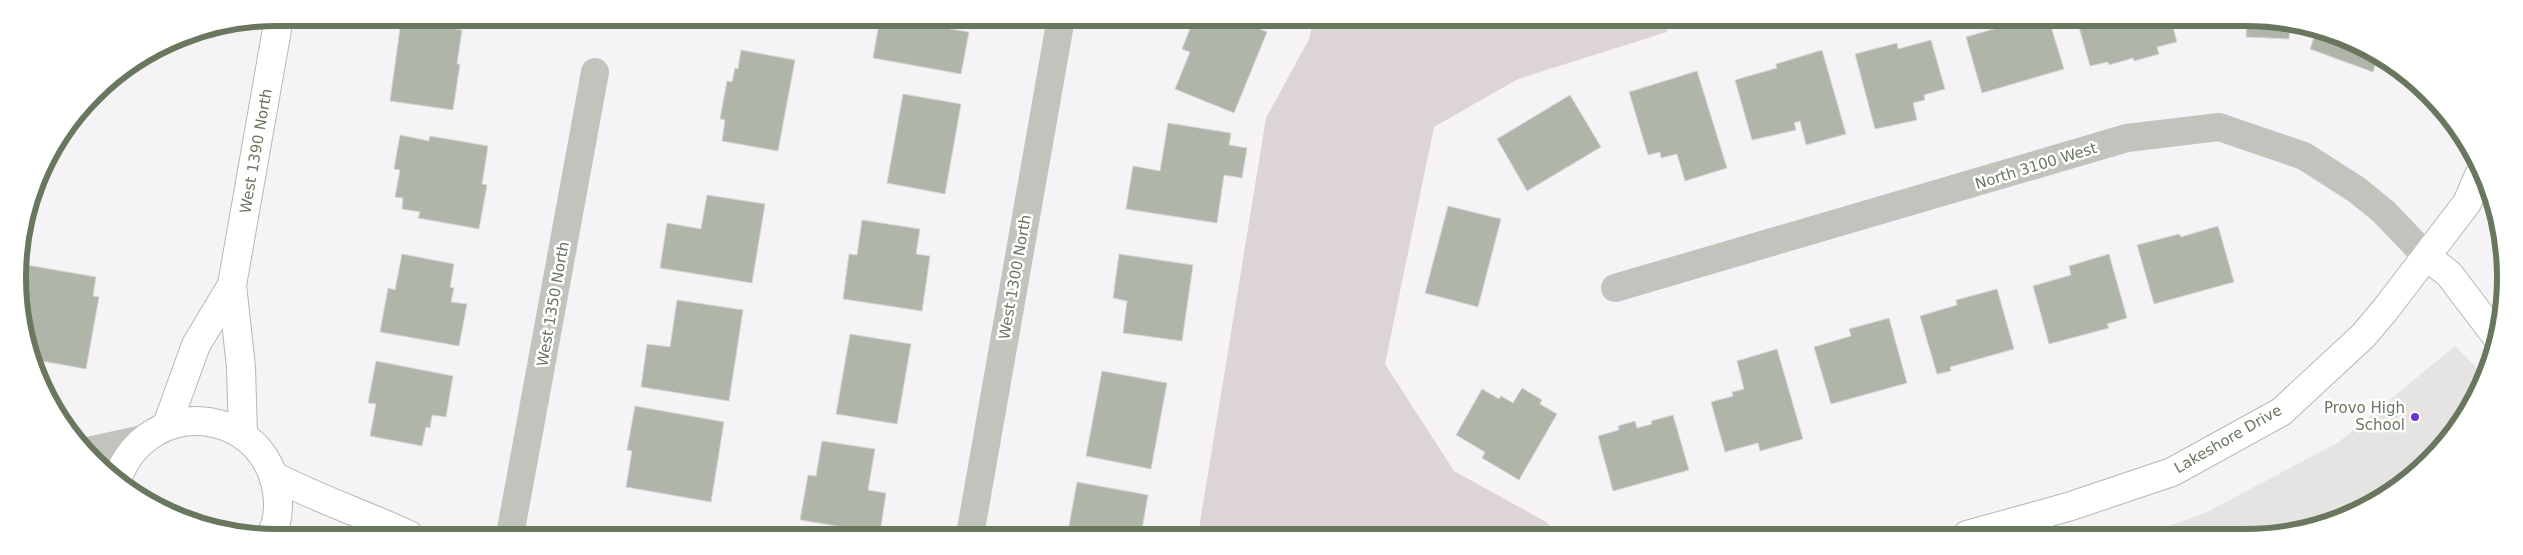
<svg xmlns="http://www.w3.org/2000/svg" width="2523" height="555" font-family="'DejaVu Sans',sans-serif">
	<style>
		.built { fill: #e5e4e3 }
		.green { fill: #ddd4d7 }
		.building { fill: #afb5a9; stroke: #d7d6d7 }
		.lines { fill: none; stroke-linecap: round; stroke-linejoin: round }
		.secondary-casing { stroke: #b4b9af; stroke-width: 30 }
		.street { stroke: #c0c4bd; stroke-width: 28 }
		.secondary { stroke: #fff; stroke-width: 28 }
		.poi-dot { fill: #6b32d7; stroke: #fff; stroke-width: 2 }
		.labels { text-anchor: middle; stroke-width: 5; stroke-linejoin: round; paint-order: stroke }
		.street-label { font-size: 15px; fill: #69775e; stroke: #fff }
		.poi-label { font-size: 15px; fill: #69775e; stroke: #fff; text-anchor: end }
		.rim { fill: none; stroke: #69775e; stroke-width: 6 }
	</style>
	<rect width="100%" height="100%" fill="#f6f3f6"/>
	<path class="built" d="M 2455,346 L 2484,375 L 2479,393 L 2429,462 L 2360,511 L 2279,535 L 2143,535 L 2205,513 L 2339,442 Z"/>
	<path class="green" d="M 1314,19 L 1663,19 L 1667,32 L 1518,79 L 1434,127 L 1385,364 L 1454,471 L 1548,523 L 1552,535 L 1198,535 L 1266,118 L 1309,39 Z"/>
	<g class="building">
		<path d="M 880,18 L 952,18 L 950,29 L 969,32 L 961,74 L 873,58 Z"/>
		<path d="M 1194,19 L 1236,19 L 1267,32 L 1234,113 L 1175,89 L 1190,52 L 1182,49 Z"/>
		<path d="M 2028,19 L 2049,20 L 2064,69 L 1982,93 L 1966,37 Z"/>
		<path d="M 2077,20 L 2171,20 L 2177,42 L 2157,47 L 2159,54 L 2134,61 L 2133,58 L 2109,65 L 2108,62 L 2090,66 Z"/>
		<path d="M 2247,20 L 2280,20 L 2290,23 L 2289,39 L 2246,37 Z"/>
		<path d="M 401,21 L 462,30 L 457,64 L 460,64 L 453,110 L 390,101 Z"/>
		<path d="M 2316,32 L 2376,52 L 2382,58 L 2378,56 L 2373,72 L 2310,49 Z"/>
		<path d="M 1931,40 L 1945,89 L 1924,95 L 1925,100 L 1913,103 L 1917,120 L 1875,129 L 1855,54 L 1897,43 L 1898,49 Z"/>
		<path d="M 741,50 L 795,60 L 778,151 L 722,141 L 725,120 L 720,119 L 727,81 L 732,82 L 735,68 L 738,69 Z"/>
		<path d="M 1822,50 L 1846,134 L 1806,145 L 1800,121 L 1794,123 L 1796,130 L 1752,140 L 1735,80 L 1777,68 L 1776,64 Z"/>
		<path d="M 1697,71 L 1727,168 L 1685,181 L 1677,154 L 1661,158 L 1660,152 L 1648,155 L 1629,92 Z"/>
		<path d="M 903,94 L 961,104 L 945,194 L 887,183 Z"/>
		<path d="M 1570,95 L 1601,147 L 1527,191 L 1497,139 Z"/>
		<path d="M 1168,123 L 1231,133 L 1229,145 L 1247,148 L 1242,178 L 1224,175 L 1217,223 L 1126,209 L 1133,166 L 1160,171 Z"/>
		<path d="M 400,135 L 429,141 L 430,136 L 488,146 L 482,184 L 487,185 L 479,229 L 418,218 L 420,212 L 402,209 L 403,198 L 395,197 L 400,170 L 394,169 Z"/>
		<path d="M 707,195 L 765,204 L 752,283 L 660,268 L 667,223 L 701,229 Z"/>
		<path d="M 1448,206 L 1501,219 L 1478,307 L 1425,293 Z"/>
		<path d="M 862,220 L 920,229 L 916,254 L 930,256 L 922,311 L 843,299 L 849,254 L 857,255 Z"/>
		<path d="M 2218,226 L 2234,282 L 2154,304 L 2137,245 L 2179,234 L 2181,237 Z"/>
		<path d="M 402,254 L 454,264 L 450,287 L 454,288 L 451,302 L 467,304 L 459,346 L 380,332 L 388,288 L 395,290 Z"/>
		<path d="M 1119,254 L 1193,265 L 1182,341 L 1123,333 L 1127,301 L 1113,298 Z"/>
		<path d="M 2109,254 L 2127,318 L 2107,324 L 2109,328 L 2049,344 L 2033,286 L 2071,275 L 2069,266 Z"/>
		<path d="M 21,264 L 96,277 L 93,296 L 99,297 L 86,369 L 31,359 L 20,272 Z"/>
		<path d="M 1997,289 L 2014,349 L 1950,367 L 1951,371 L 1937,374 L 1920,316 L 1957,305 L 1956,300 Z"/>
		<path d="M 677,300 L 743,310 L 729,401 L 641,387 L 647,344 L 670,347 Z"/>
		<path d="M 1889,318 L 1907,383 L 1831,404 L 1814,347 L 1851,336 L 1849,329 Z"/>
		<path d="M 850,334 L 911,344 L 897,424 L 836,414 Z"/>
		<path d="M 1777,349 L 1803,439 L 1760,451 L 1758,443 L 1725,452 L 1711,402 L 1733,396 L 1732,392 L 1744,389 L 1737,361 Z"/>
		<path d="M 376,361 L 453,376 L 446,417 L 432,415 L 430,428 L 426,427 L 422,446 L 370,436 L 376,404 L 368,403 Z"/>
		<path d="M 1102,371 L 1167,383 L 1151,469 L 1086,456 Z"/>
		<path d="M 1522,388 L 1542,400 L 1540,404 L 1557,414 L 1519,480 L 1482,458 L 1485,452 L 1456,435 L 1482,389 L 1499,399 L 1501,396 L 1513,403 Z"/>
		<path d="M 635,406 L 724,422 L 711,502 L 626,487 L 632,451 L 627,450 Z"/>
		<path d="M 1673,415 L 1689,470 L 1613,491 L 1598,436 L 1619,430 L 1618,426 L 1635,421 L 1637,428 L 1652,424 L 1651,421 Z"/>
		<path d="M 822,441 L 875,449 L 868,490 L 886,493 L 880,533 L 800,520 L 808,475 L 816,476 Z"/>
		<path d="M 1077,482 L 1148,495 L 1141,535 L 1075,535 L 1076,528 L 1069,526 Z"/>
	</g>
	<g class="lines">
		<defs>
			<g id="secondary">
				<path d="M 2427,257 L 2449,274 L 2496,336"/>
				<path d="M 167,425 L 196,345 L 232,285"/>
				<path d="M 243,435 L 241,367 L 232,285 L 279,18"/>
				<path d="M 274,476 C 318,499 364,514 409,535"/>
				<path d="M 118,477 C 149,396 262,405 277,491 C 279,505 278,522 271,535"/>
				<path d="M 1967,535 L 2068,507 L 2172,472 L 2281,412 L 2363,336 L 2385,310 L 2467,203 L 2479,175"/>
			</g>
		</defs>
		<use href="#secondary" class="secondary-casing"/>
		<g class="street">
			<path d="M 1615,288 L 2127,138 L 2219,127 L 2304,156 L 2357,190 L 2384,212 L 2427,257"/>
			<path d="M 88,451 L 143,439"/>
			<path d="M 510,535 L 595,72"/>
			<path d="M 970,535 L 1061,18"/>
		</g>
		<use href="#secondary" class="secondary"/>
	</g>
	<circle class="poi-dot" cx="2415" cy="417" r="5"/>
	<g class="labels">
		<g class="street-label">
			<text transform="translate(256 151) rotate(-80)" y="5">West 1390 North</text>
			<text transform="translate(2036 166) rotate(-17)" y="5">North 3100 West</text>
			<text transform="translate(1015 277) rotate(-80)" y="5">West 1300 North</text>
			<text transform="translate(553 304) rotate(-80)" y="5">West 1350 North</text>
			<text transform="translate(2228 439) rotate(-30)" y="5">Lakeshore Drive</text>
		</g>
		<g class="poi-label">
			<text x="2405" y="413">Provo High<tspan x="2405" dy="17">School</tspan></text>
		</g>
	</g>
	<path d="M0 0H2523V555H0ZM277 26H2246A251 251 0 0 1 2497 277V278A251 251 0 0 1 2246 529H277A251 251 0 0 1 26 278V277A251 251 0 0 1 277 26Z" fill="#fff" fill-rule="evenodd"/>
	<path class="rim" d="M277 26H2246A251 251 0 0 1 2497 277V278A251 251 0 0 1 2246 529H277A251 251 0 0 1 26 278V277A251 251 0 0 1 277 26Z"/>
</svg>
